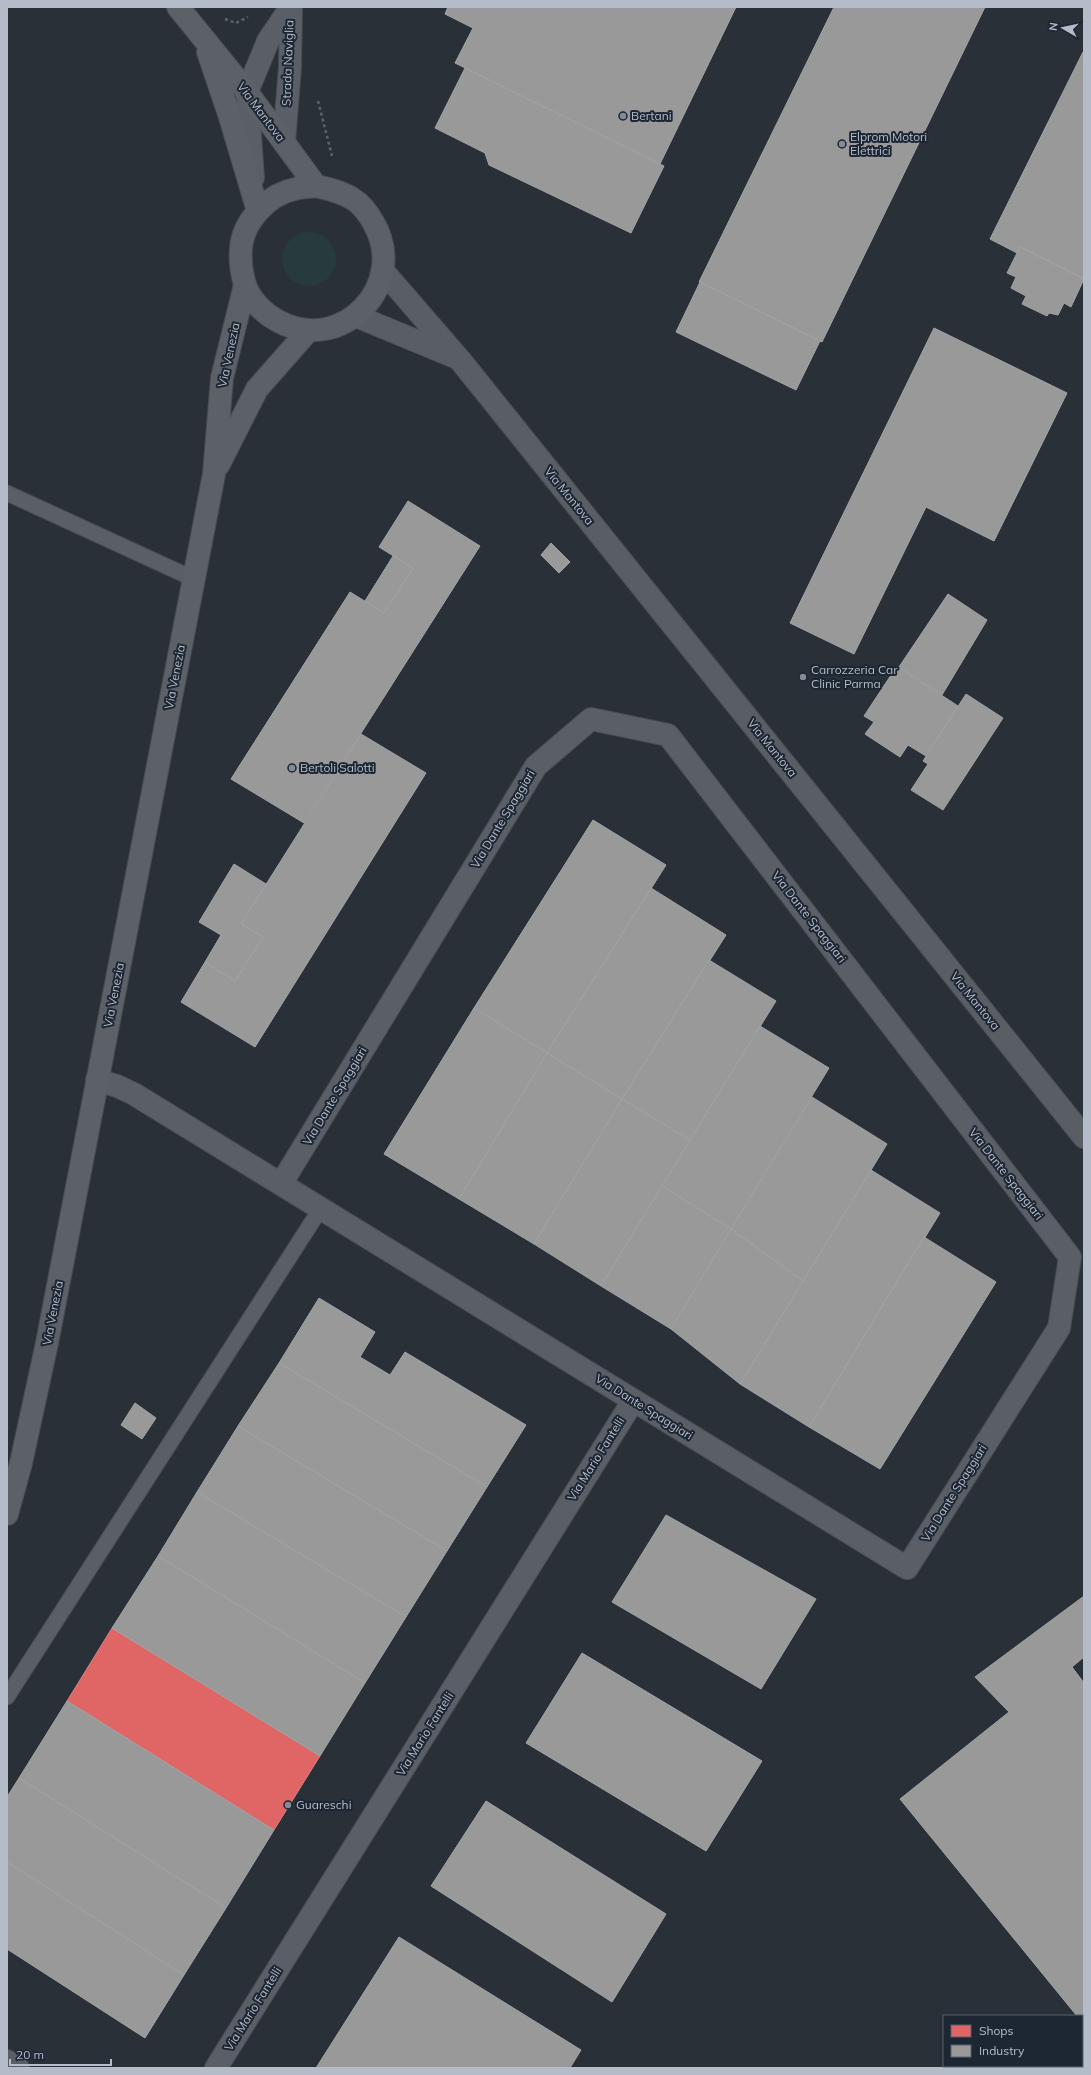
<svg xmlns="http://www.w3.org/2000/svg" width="1091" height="2075" font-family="Mulish,sans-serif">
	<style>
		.green { fill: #273a3e }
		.shops { fill: #e06666; stroke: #d38084 }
		.industry { fill: #999; stroke: #a1a4a7 }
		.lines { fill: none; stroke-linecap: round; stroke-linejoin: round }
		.service-casing { stroke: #484c53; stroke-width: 17 }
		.minor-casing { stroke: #484c53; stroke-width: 24 }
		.secondary-casing { stroke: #484c53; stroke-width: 24 }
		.primary-casing { stroke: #484c55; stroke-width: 24 }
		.path { stroke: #5d636a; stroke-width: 2.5; stroke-dasharray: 3 3; stroke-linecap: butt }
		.service { stroke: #5a5e66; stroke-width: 15 }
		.minor { stroke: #5a5e66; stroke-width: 22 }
		.secondary { stroke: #595d64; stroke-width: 22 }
		.primary { stroke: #5c6168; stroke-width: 22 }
		.poi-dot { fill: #848b96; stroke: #1d2633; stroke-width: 1.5 }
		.labels { text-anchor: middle; stroke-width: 4; stroke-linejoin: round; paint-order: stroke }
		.street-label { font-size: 12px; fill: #b4bcc9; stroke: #1d2633 }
		.poi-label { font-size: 12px; fill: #b4bcc9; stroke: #1d2633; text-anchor: start }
	</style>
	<rect width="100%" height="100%" fill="#2a3038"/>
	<circle class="green" cx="309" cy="259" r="27"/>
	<path class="shops" d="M 112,1628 L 320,1756 L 274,1830 L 67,1701 Z"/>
	<g class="industry">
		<path d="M 448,7 L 736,7 L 660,164 L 455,63 L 473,28 L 445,14 Z"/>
		<path d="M 834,7 L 985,7 L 822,342 L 699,282 Z"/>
		<path d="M 1083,52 L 1084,53 L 1084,279 L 1020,247 L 1017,253 L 990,239 Z"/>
		<path d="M 465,68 L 664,166 L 631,233 L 489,165 L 485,153 L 435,128 Z"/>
		<path d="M 1020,247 L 1084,279 L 1071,307 L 1064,303 L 1058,315 L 1049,313 L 1047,316 L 1022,304 L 1026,296 L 1011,288 L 1016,277 L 1007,273 Z"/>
		<path d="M 700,282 L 820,341 L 796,390 L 676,332 Z"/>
		<path d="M 934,328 L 1067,393 L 994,541 L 926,507 L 854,654 L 790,623 Z"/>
		<path d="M 408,501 L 480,546 L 304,823 L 231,779 L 350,592 L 384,613 L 413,568 L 379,547 Z"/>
		<path d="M 551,543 L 570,562 L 559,573 L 541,555 Z"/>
		<path d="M 393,556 L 413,568 L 384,613 L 365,601 Z"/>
		<path d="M 948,594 L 987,620 L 942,695 L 899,667 Z"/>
		<path d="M 897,666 L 958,706 L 926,756 L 908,745 L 900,757 L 865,734 L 874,722 L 864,716 Z"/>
		<path d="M 966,694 L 1003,718 L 943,810 L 911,790 L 928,764 L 923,761 Z"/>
		<path d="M 361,734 L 426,773 L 255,1047 L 181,1002 L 205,962 L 235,981 L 263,937 L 241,924 Z"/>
		<path d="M 593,820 L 666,865 L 547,1053 L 474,1008 Z"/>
		<path d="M 234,864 L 266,884 L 241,924 L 263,937 L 235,981 L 205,962 L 221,935 L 199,922 Z"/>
		<path d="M 651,888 L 726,935 L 622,1099 L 547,1053 Z"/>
		<path d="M 709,960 L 776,1001 L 690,1140 L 622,1099 Z"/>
		<path d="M 474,1008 L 547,1053 L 459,1199 L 384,1154 Z"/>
		<path d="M 760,1026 L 829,1068 L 731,1229 L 662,1186 Z"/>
		<path d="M 547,1053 L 622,1099 L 534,1244 L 459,1199 Z"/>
		<path d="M 812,1097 L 887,1144 L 803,1281 L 731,1229 Z"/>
		<path d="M 622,1099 L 690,1140 L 601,1286 L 534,1244 Z"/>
		<path d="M 871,1170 L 940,1213 L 809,1427 L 740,1384 Z"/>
		<path d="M 662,1186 L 731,1229 L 671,1329 L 601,1286 Z"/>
		<path d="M 731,1229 L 803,1281 L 740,1384 L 671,1329 Z"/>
		<path d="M 924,1237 L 996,1282 L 880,1469 L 809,1427 Z"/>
		<path d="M 319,1298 L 375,1332 L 360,1357 L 390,1375 L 405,1352 L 526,1425 L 487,1487 L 279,1363 Z"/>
		<path d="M 279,1363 L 487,1487 L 447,1551 L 238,1426 Z"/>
		<path d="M 135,1403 L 156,1418 L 142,1439 L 121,1425 Z"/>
		<path d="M 238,1426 L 447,1551 L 406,1617 L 197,1492 Z"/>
		<path d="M 197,1492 L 406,1617 L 365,1683 L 158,1556 Z"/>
		<path d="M 666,1515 L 816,1599 L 761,1689 L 612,1602 Z"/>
		<path d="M 158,1556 L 365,1683 L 320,1756 L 112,1628 Z"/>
		<path d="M 1084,1596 L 1084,1657 L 1072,1667 L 1084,1683 L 1084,2068 L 1078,2068 L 1076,2066 L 1082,2066 L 1082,2016 L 1077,2016 L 900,1799 L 1009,1712 L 975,1677 Z"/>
		<path d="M 582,1653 L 762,1761 L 706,1851 L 526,1743 Z"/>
		<path d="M 67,1701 L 274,1830 L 226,1908 L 19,1778 Z"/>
		<path d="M 19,1778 L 226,1908 L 184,1975 L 7,1862 L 7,1797 Z"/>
		<path d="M 486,1801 L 666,1914 L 612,2002 L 431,1886 Z"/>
		<path d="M 7,1862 L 184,1975 L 145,2038 L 7,1949 Z"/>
		<path d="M 399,1937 L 581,2050 L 570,2068 L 316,2068 Z"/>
	</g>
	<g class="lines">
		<defs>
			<g id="service">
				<path d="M 7,493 L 194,579"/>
				<path d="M 7,1697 L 321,1208"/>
			</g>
			<g id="minor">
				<path d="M 284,142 L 290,67 L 291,7"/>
				<path d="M 253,178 L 247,92 L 268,41 L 291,7"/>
				<path d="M 97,1080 L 117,1086 L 134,1094 L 907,1568 L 1059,1328 L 1070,1257 L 668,735 L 591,719 L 536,766 L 281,1184"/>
				<path d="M 7,2061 L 18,2068"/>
				<path d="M 216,2068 L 633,1401"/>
			</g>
			<g id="secondary">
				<path d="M 383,271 L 460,360 L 1084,1137"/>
				<path d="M 356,316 L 455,357"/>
			</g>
			<g id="primary">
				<path d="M 178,7 L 247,92 L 316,186 C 329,189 342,192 353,199 C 361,204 368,213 373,222 C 410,284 342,356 278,321 C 263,313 248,298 244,281 C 241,270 240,259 241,248 C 243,221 269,194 295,189 C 302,187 309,187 316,186"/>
				<path d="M 208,52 L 230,117 L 258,211"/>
				<path d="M 219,464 L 257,389 L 308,331"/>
				<path d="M 7,1514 L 21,1463 L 47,1343 L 214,474 L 222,378 L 245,285"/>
			</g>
		</defs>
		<use href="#service" class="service-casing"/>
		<use href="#minor" class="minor-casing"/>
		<use href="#secondary" class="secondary-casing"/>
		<use href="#primary" class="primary-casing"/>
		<g class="path">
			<path d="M 225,19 L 236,23 L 248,17"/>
			<path d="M 318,101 L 332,156"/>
		</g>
		<use href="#service" class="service"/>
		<use href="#minor" class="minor"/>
		<use href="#secondary" class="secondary"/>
		<use href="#primary" class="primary"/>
	</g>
	<g class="poi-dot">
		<circle cx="623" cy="116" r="4"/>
		<circle cx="842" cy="144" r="4"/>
		<circle cx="803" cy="677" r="4"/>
		<circle cx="292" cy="768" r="4"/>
		<circle cx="288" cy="1805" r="4"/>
	</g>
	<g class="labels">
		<g class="street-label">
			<text transform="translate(288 63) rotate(-88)" y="4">Strada Naviglia</text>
			<text transform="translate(261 112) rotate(53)" y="4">Via Mantova</text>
			<text transform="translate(229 355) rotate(-78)" y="4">Via Venezia</text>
			<text transform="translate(569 496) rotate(51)" y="4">Via Mantova</text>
			<text transform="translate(175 677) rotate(-79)" y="4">Via Venezia</text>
			<text transform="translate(772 748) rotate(51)" y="4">Via Mantova</text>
			<text transform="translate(503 819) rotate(-59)" y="4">Via Dante Spaggiari</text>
			<text transform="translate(809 917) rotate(52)" y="4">Via Dante Spaggiari</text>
			<text transform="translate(114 995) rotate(-79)" y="4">Via Venezia</text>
			<text transform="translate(975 1001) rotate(51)" y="4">Via Mantova</text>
			<text transform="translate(335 1096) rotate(-59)" y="4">Via Dante Spaggiari</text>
			<text transform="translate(1006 1174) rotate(52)" y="4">Via Dante Spaggiari</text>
			<text transform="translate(53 1313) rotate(-79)" y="4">Via Venezia</text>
			<text transform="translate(644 1407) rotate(32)" y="4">Via Dante Spaggiari</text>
			<text transform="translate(596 1459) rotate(-58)" y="4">Via Mario Fantelli</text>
			<text transform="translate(954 1493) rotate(-58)" y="4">Via Dante Spaggiari</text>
			<text transform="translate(425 1734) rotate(-58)" y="4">Via Mario Fantelli</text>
			<text transform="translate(253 2009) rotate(-58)" y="4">Via Mario Fantelli</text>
		</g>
		<g class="poi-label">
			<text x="631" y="120">Bertani</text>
			<text x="850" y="141">Elprom Motori<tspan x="850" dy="14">Elettrici</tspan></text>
			<text x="811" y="674">Carrozzeria Car<tspan x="811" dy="14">Clinic Parma</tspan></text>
			<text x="300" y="772">Bertoli Salotti</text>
			<text x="296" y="1809">Guareschi</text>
		</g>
	</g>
	<rect width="1091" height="2075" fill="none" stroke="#b4bcc9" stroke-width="16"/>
	<rect x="943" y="2015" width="140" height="52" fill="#1d2633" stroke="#59626f"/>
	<rect x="951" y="2025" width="20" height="12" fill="#e06666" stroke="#59626f"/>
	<text x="979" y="2035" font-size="12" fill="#b4bcc9">Shops</text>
	<rect x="951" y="2045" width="20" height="12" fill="#999999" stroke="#59626f"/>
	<text x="979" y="2055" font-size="12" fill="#b4bcc9">Industry</text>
	<g transform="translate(1063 28) rotate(279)" stroke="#1d2633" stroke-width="3" paint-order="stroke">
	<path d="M0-3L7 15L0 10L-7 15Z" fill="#b4bcc9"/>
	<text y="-6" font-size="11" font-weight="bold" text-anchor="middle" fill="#b4bcc9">N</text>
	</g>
	<path d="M10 2059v6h101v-6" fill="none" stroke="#b4bcc9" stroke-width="2"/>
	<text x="16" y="2059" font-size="12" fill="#b4bcc9" stroke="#1d2633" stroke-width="3" paint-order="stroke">20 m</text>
</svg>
